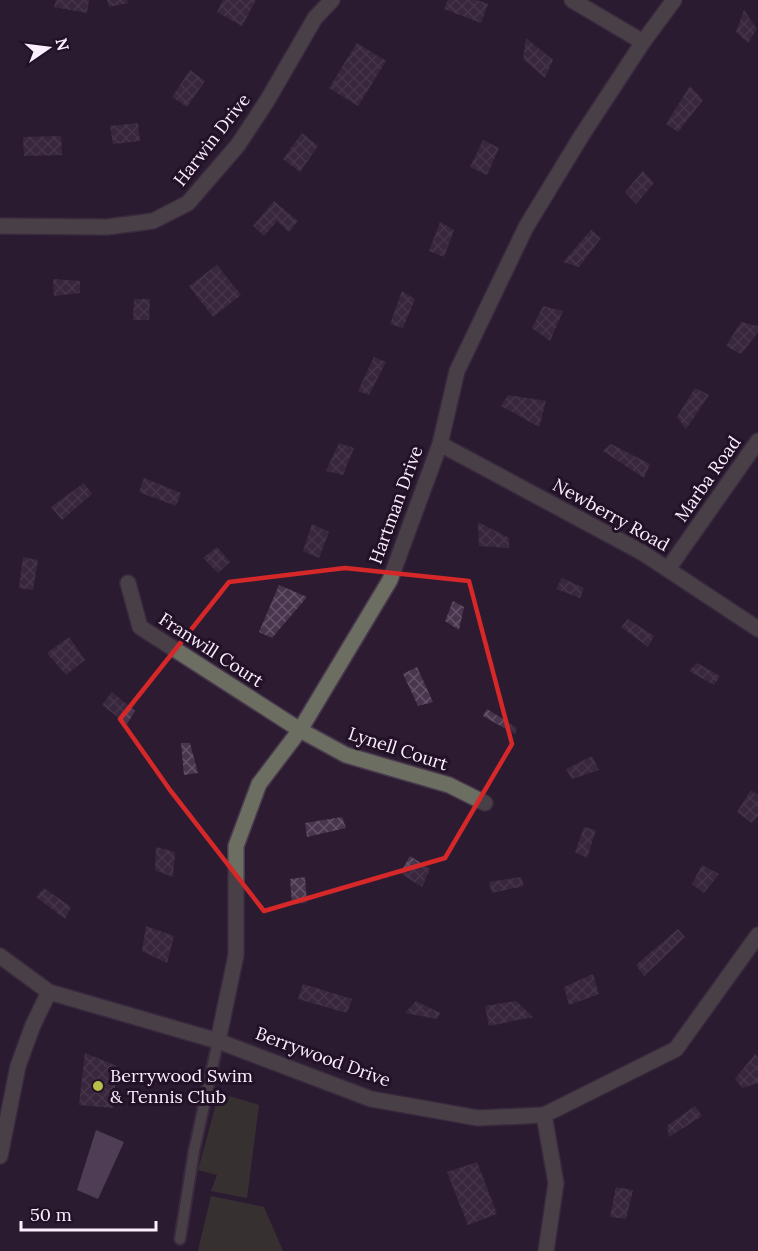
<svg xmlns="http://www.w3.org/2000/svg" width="758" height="1251" font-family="Lora,serif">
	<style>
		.green { fill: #464930 }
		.water { fill: #7a6581 }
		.building { fill: url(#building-cross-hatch) }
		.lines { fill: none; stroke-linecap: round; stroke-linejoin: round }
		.lane-casing { stroke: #49394e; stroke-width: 14 }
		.street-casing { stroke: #49394e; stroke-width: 18 }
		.lane { stroke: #6c6e61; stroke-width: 10 }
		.street { stroke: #6c6e61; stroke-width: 15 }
		.marked { fill: none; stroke: #d62828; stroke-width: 4.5; stroke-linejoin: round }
		.poi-dot { fill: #b7c148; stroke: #221127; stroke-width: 2 }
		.labels { text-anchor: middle; stroke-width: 6; stroke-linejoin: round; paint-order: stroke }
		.street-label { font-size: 18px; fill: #fbeffe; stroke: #221127 }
		.poi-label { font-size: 18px; fill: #fbeffe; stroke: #221127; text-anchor: start }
	</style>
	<defs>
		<pattern id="building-cross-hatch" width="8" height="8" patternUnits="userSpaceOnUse" patternTransform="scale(1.5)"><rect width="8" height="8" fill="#49364e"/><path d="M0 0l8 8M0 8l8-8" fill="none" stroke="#645369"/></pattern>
	</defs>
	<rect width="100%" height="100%" fill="#2c1b31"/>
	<g class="green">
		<path d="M 219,1093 L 259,1105 L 247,1198 L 211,1191 L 217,1175 L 198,1170 Z"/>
		<path d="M 211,1196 L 264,1207 L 283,1251 L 198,1251 Z"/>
	</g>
	<path class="water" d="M 96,1130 L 124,1142 L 98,1199 L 77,1190 Z"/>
	<g class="building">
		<path d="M 56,0 L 89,0 L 87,13 L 54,7 Z"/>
		<path d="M 107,0 L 127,0 L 128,3 L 109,7 Z"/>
		<path d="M 223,0 L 256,0 L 242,26 L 217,12 Z"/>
		<path d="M 448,0 L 477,0 L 488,4 L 481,23 L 444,9 Z"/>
		<path d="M 744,10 L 757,29 L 748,43 L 736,32 Z"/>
		<path d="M 526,38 L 553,60 L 545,78 L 523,59 Z"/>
		<path d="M 357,43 L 386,61 L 358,106 L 329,88 Z"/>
		<path d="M 190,70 L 205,81 L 187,107 L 172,97 Z"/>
		<path d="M 690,86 L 703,100 L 678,132 L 666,124 Z"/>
		<path d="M 138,123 L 140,141 L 113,144 L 110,126 Z"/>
		<path d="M 302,133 L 318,146 L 300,172 L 283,159 Z"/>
		<path d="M 61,136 L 62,155 L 24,156 L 23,137 Z"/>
		<path d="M 483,140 L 499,148 L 487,175 L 470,167 Z"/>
		<path d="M 643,171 L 654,183 L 636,204 L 625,192 Z"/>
		<path d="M 274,201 L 298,221 L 289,232 L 277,221 L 264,236 L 253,226 Z"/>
		<path d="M 440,222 L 454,230 L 444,257 L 429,251 Z"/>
		<path d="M 591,230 L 601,238 L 579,267 L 563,262 Z"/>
		<path d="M 217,265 L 241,295 L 213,317 L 189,286 Z"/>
		<path d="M 53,279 L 80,281 L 80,293 L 54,296 Z"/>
		<path d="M 402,291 L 415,299 L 403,328 L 390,324 Z"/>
		<path d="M 134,299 L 150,299 L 149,320 L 133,320 Z"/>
		<path d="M 543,306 L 563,311 L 550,341 L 532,328 Z"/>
		<path d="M 741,322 L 758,326 L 758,332 L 741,354 L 726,346 Z"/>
		<path d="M 374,357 L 386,362 L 369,395 L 358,391 Z"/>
		<path d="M 695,388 L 709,395 L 686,429 L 677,417 Z"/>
		<path d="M 508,395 L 546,401 L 539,427 L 501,406 Z"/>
		<path d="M 339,443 L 354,448 L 343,475 L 326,471 Z"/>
		<path d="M 611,444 L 650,464 L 644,478 L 603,451 Z"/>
		<path d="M 144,478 L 181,493 L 176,506 L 139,492 Z"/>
		<path d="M 84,483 L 92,494 L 62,520 L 51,507 Z"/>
		<path d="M 478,522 L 509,538 L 509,548 L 479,546 Z"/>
		<path d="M 312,524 L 329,532 L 319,558 L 303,551 Z"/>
		<path d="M 217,547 L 230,562 L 218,573 L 203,558 Z"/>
		<path d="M 23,557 L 38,560 L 33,590 L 19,588 Z"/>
		<path d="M 562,578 L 584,588 L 580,598 L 556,589 Z"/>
		<path d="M 279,585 L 307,597 L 272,638 L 259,632 Z"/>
		<path d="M 453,601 L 464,607 L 459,630 L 445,621 Z"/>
		<path d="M 628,619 L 654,636 L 648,647 L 621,627 Z"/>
		<path d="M 69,637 L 85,660 L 66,675 L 47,653 Z"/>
		<path d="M 697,663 L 720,676 L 714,685 L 689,671 Z"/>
		<path d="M 417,667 L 433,702 L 418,706 L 403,674 Z"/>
		<path d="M 112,692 L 135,711 L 127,724 L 102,705 Z"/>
		<path d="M 487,709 L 517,728 L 515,734 L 483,716 Z"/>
		<path d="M 181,743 L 190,743 L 198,773 L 184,775 Z"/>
		<path d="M 592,756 L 599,770 L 572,779 L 566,769 Z"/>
		<path d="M 751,790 L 758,795 L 758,816 L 752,823 L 737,812 Z"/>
		<path d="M 342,817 L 346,828 L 307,837 L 305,823 Z"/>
		<path d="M 584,827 L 596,830 L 587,858 L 575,852 Z"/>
		<path d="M 156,847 L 175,852 L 173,877 L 155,870 Z"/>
		<path d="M 410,856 L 430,869 L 422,887 L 400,873 Z"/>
		<path d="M 702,865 L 719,874 L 704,893 L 692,884 Z"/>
		<path d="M 305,877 L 307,903 L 292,904 L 290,879 Z"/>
		<path d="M 521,877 L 524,886 L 492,893 L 489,882 Z"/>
		<path d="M 44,888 L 71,907 L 65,919 L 36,897 Z"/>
		<path d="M 146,926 L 174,936 L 167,963 L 142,951 Z"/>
		<path d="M 678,929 L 685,937 L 644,976 L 636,965 Z"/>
		<path d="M 593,974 L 599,994 L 569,1005 L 564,987 Z"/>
		<path d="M 303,984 L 352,999 L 347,1013 L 298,999 Z"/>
		<path d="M 416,1001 L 440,1013 L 437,1019 L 405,1013 Z"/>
		<path d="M 516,1001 L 533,1017 L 489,1026 L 485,1006 Z"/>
		<path d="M 85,1053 L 117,1066 L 113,1108 L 79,1105 Z"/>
		<path d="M 755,1054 L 758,1058 L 758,1083 L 742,1088 L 735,1079 Z"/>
		<path d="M 695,1106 L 702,1116 L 669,1137 L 667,1126 Z"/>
		<path d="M 477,1162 L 497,1214 L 468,1225 L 447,1172 Z"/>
		<path d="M 616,1187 L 633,1190 L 626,1219 L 610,1217 Z"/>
	</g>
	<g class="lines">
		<defs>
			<path id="lane" d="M 180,1239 L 194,1151 L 218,1041"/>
			<g id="street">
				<path d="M 572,0 L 643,42"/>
				<path d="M 0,226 L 107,227 L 153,221 L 188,203 L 238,145 L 267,101 L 315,18 L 332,0"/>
				<path d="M 440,444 L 643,553 L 758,629"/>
				<path d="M 668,569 L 758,441"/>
				<path d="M 128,583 L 140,627 L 300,730 L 346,755 L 449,785 L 485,803"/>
				<path d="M 0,956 L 49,992 L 218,1041 L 371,1099 L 478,1118 L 544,1115 L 676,1049 L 758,935"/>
				<path d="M 218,1041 L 236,955 L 236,846 L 259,784 L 300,730 L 390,580 L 440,444 L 457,371 L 526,227 L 582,135 L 643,42 L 674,0"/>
				<path d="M 544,1115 L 556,1183 L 546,1251"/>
				<path d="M 0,1156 L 18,1066 L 33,1025 L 49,992"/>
			</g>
		</defs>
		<use href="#lane" class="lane-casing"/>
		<use href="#street" class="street-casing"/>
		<use href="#lane" class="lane"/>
		<use href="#street" class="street"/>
	</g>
	<path d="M0 0H758V1251H0ZM 345,568 L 469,581 L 512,744 L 445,858 L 264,911 L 170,790 L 120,719 L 229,582 Z" fill="#2c1b31" fill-opacity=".55" fill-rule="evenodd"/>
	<path class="marked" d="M 345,568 L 469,581 L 512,744 L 445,858 L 264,911 L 170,790 L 120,719 L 229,582 Z"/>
	<circle class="poi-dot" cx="98" cy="1086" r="6"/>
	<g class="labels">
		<g class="street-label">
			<text transform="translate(212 140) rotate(-52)" y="6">Harwin Drive</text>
			<text transform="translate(708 479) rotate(-55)" y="6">Marba Road</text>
			<text transform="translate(396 505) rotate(-70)" y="6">Hartman Drive</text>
			<text transform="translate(611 515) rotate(29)" y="6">Newberry Road</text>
			<text transform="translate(211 650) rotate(33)" y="6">Franwill Court</text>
			<text transform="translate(398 749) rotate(18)" y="6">Lynell Court</text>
			<text transform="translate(323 1057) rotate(20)" y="6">Berrywood Drive</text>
		</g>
		<g class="poi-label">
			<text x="110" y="1082">Berrywood Swim<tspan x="110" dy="21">&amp; Tennis Club</tspan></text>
		</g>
	</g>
	<g transform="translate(48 48) rotate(76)" stroke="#221127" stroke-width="4.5" paint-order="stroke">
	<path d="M0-4.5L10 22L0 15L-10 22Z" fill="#fbeffe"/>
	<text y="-9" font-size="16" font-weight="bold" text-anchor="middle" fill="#fbeffe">N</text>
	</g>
	<path d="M21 1221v9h135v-9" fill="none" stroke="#fbeffe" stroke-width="3"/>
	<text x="30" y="1221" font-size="18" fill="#fbeffe" stroke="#221127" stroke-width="4.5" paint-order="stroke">50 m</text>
</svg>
